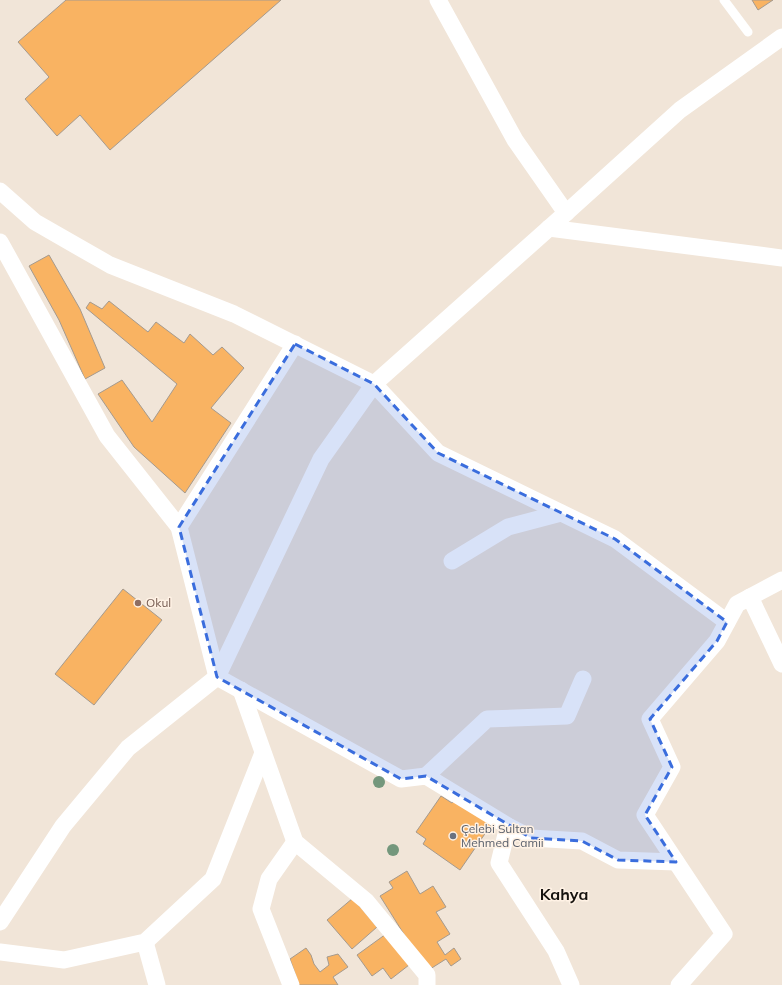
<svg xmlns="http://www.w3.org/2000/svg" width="782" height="985" font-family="Mulish,sans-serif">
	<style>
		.building { fill: #f9b362; stroke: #a59a8e }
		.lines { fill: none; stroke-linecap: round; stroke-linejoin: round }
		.service { stroke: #fff; stroke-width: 9 }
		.minor { stroke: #fff; stroke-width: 17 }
		.tree { fill: #74977c }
		.marked { fill: #3a6ddd; fill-opacity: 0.2; stroke: #3a6ddd; stroke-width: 3; stroke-dasharray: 8 5; stroke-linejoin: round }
		.education-dot { fill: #8d6e63; stroke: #fff2e5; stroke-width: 1.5 }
		.worship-dot { fill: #6b7280; stroke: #fff2e5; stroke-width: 1.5 }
		.labels { text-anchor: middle; stroke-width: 3; stroke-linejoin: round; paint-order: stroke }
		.education-label { font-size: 12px; fill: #785e54; stroke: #fff2e5; text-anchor: start }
		.worship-label { font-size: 12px; fill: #5b616d; stroke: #fff2e5; text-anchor: start }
		.district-label { font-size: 16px; font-weight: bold; fill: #17130f; stroke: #fff2e5 }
	</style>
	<rect width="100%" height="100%" fill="#f1e5d8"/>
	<g class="building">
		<path d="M 66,0 L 281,0 L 110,150 L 80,115 L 57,136 L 25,99 L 49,77 L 18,42 Z"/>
		<path d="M 752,0 L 773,0 L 758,10 Z"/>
		<path d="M 49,255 L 80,309 L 105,368 L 85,379 L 59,320 L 29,266 Z"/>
		<path d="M 109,301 L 148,332 L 156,322 L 184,343 L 190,334 L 213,355 L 222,347 L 244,368 L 211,408 L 231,423 L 185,493 L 134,447 L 98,394 L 122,380 L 152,422 L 177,384 L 86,308 L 90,302 L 102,309 Z"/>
		<path d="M 123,589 L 162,620 L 94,705 L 55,674 Z"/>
		<path d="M 441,796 L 452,803 L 455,799 L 491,825 L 460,870 L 423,844 L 426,839 L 416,832 Z"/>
		<path d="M 407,871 L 420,894 L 433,886 L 446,907 L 436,912 L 450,934 L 437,942 L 445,955 L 454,948 L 461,959 L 451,966 L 446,959 L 427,971 L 380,896 L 393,888 L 389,882 Z"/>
		<path d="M 353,898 L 377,927 L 352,949 L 327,920 Z"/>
		<path d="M 386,934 L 409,965 L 391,979 L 383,968 L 372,976 L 357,955 Z"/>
		<path d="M 306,948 L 311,955 L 314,964 L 320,972 L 329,965 L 327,957 L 338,954 L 348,967 L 333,977 L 338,985 L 299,985 L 290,959 Z"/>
	</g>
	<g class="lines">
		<path class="service" d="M 724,0 L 748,32"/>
		<g class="minor">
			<path d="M 438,0 L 515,140 L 566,213"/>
			<path d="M 0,191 L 35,222 L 110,265 L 234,314 L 374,384 L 438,453 L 615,539 L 727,622"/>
			<path d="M 549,228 L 782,258"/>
			<path d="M 0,242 L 107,436 L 179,527 L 217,677 L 401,779 L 426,776 L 508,826 L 531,838 L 582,841 L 618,860 L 676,862"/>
			<path d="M 179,527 L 295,344"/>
			<path d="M 452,561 L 508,527 L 561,513"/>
			<path d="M 750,597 L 782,664"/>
			<path d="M 241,690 L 295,842 L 366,901 L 427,975 L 427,985"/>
			<path d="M 426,776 L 487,719 L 567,716 L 583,679"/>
			<path d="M 508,826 L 499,863 L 556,951 L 571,985"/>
			<path d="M 0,922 L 63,826 L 128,748 L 217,677 L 321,459 L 374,384 L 566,213 L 680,110 L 782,37"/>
			<path d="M 145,942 L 157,985"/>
			<path d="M 0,952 L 64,960 L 145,942 L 213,879 L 263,753"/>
			<path d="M 291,985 L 261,909 L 269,879 L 295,842"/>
			<path d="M 679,985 L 724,934 L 645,815 L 672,767 L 650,719 L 717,641 L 737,604 L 782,580"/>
		</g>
	</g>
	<g class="tree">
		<circle cx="379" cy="782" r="6"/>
		<circle cx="393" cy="850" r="6"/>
	</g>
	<path class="marked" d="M 295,344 L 374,384 L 438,453 L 615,539 L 727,622 L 717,641 L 650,719 L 672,767 L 645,815 L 676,862 L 618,860 L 582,841 L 531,838 L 426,776 L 401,779 L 217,677 L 179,527 Z"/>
	<circle class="education-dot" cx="138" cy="603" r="4"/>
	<circle class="worship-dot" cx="453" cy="836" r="4"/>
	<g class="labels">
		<g class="education-label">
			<text x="146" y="607">Okul</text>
		</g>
		<g class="worship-label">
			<text x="461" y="833">Çelebi Sultan<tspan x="461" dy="14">Mehmed Camii</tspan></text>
		</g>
		<g class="district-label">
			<text x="564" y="900">Kahya</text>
		</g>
	</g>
</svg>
